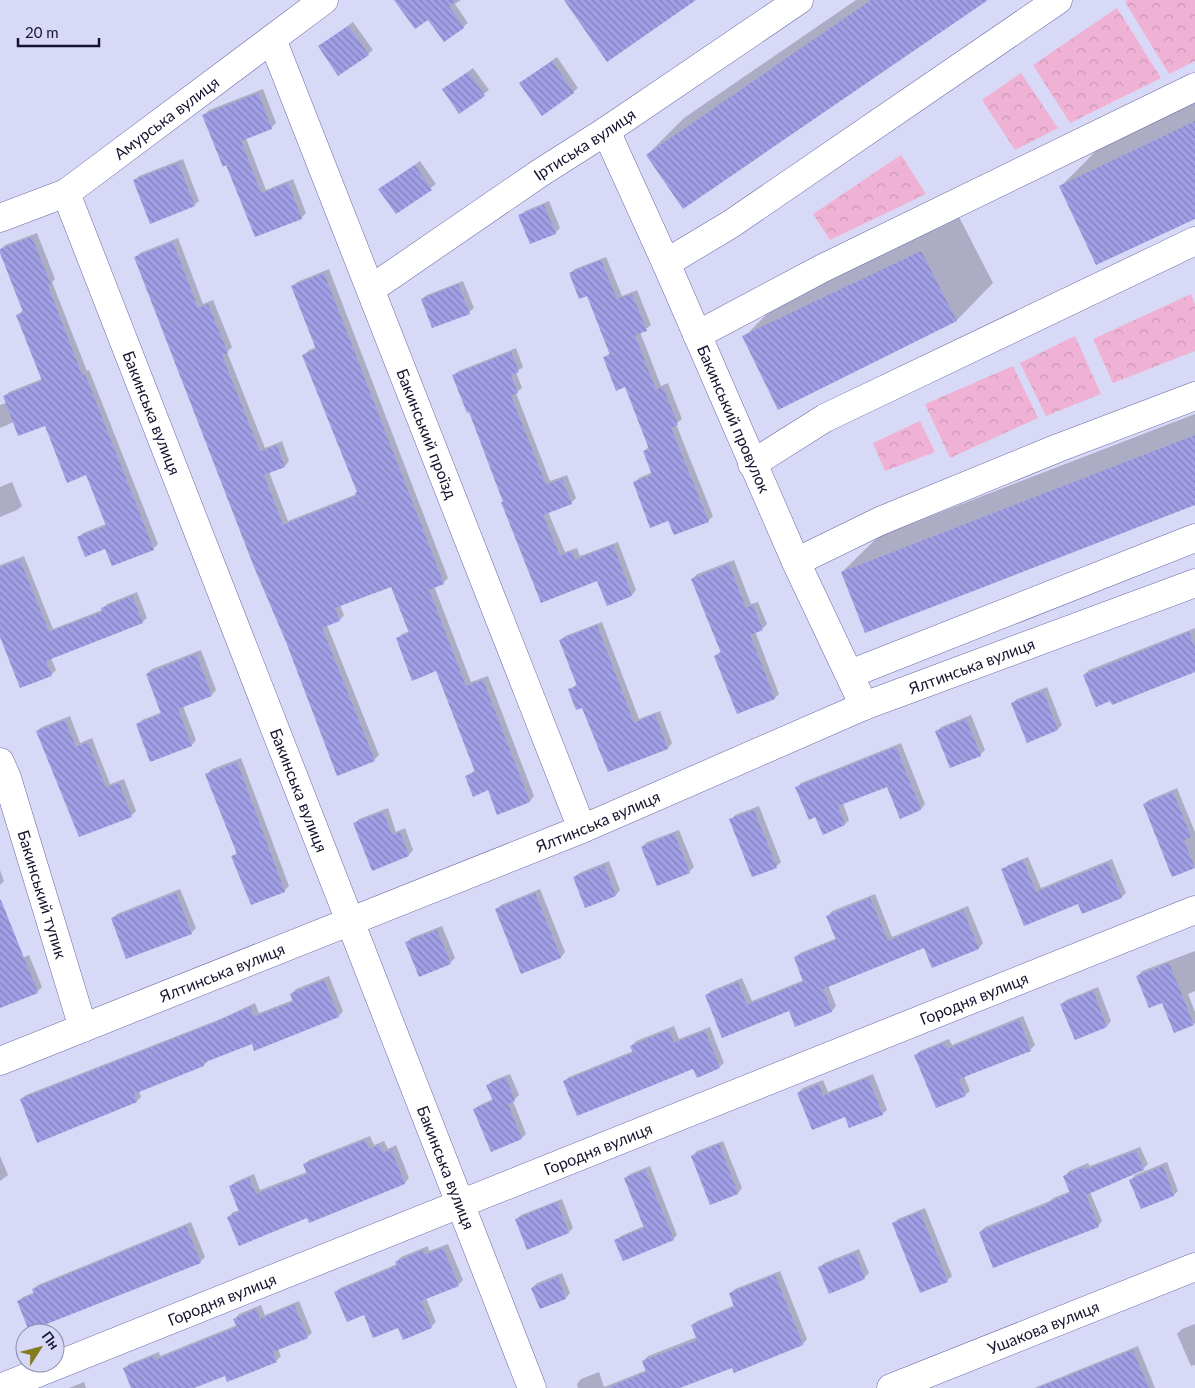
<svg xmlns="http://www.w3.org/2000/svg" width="1195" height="1388" font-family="Lato,sans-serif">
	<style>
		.park { fill: url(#park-crowns) }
		.shadow { fill: #0003 }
		.building { fill: url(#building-back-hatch) }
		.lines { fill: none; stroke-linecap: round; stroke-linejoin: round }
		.minor-casing { stroke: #6a68a9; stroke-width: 29 }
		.minor { stroke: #fff; stroke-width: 28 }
		.labels { text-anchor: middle; stroke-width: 5; stroke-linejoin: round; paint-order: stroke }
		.street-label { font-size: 16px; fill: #16152f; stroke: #d8d9f6 }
	</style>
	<defs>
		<pattern id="park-crowns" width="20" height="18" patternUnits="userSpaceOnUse" patternTransform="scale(1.25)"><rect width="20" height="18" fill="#efb2d4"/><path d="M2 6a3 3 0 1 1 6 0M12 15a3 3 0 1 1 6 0" fill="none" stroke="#cc98b6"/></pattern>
		<pattern id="building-back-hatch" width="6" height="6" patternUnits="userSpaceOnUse" patternTransform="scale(1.25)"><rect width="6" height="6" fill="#a19fe5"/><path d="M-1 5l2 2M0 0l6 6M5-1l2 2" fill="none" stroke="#8280ba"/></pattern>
	</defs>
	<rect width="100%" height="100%" fill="#d8d9f6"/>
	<g class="park">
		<path d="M 1128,0 L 1195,0 L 1195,61 L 1169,74 L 1125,2 Z"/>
		<path d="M 1117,8 L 1161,78 L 1070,123 L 1033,65 Z"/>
		<path d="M 1021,73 L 1058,128 L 1015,150 L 982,100 Z"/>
		<path d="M 901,155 L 926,194 L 830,240 L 813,214 Z"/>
		<path d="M 1191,294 L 1195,304 L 1195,351 L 1113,383 L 1093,339 Z"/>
		<path d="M 1075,336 L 1101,394 L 1046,416 L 1020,363 Z"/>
		<path d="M 1013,366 L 1038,418 L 950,458 L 925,404 Z"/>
		<path d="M 920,421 L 935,452 L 885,471 L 873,443 Z"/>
	</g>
	<g class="shadow">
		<path d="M 402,0 L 461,0 L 455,4 L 468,23 L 444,41 L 428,19 Z"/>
		<path d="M 856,0 L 985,0 L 647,155 L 684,118 Z"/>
		<path d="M 353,22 L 373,50 L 368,54 L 319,47 Z"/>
		<path d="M 557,57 L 578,88 L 573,92 L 526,79 Z"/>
		<path d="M 473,68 L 489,90 L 459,112 L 444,89 Z"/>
		<path d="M 263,89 L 276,123 L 271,128 L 246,138 L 266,190 L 293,179 L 306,213 L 301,218 L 256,235 L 227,164 L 204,115 L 209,110 Z"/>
		<path d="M 1195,103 L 1195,217 L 1061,186 L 1097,150 Z"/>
		<path d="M 183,159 L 199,201 L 194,205 L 135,180 L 139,176 Z"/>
		<path d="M 420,161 L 436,184 L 397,213 L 380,189 Z"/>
		<path d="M 549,201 L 560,228 L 555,233 L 520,216 L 525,211 Z"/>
		<path d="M 958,215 L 993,283 L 957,320 L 779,409 L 744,337 L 781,300 Z"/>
		<path d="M 37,233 L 55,279 L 52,282 L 87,371 L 89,370 L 158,544 L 153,549 L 106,547 L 79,537 L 83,533 L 106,524 L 87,474 L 46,424 L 14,422 L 0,428 L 0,405 L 6,403 L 4,397 L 9,392 L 42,379 L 18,315 L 23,310 L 0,250 L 5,245 Z"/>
		<path d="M 178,238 L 203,304 L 213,300 L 232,347 L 227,352 L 265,448 L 282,441 L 289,461 L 285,466 L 269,472 L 288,521 L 357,494 L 358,492 L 304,355 L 309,350 L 317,347 L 293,286 L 297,282 L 329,269 L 448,578 L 443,583 L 434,586 L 471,682 L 488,676 L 534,796 L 530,801 L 498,813 L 489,789 L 467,776 L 475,770 L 437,670 L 397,639 L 402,634 L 410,631 L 392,585 L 340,605 L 344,615 L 340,620 L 327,625 L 379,755 L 374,760 L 287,641 L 135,258 L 140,253 Z"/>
		<path d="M 606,257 L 622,296 L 637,290 L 651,325 L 646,329 L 640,332 L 661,386 L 668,383 L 682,419 L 676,424 L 713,516 L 708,521 L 669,520 L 634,483 L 639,478 L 653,472 L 645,451 L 649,446 L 626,386 L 604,358 L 610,353 L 587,295 L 570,273 L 575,269 Z"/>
		<path d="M 463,281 L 474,308 L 469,312 L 422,299 L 427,295 Z"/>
		<path d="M 516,348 L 523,367 L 516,372 L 522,388 L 516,393 L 550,481 L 567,475 L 576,498 L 571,503 L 548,512 L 565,552 L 577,548 L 580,556 L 618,542 L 636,590 L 632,595 L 607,604 L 598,579 L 541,601 L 470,411 L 454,375 L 459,371 Z"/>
		<path d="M 1195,414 L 1195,503 L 842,572 L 879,536 Z"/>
		<path d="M 12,482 L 22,506 L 17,510 L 0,517 L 0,487 Z"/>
		<path d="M 24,556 L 53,629 L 102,610 L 107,604 L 137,592 L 147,618 L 142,622 L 51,658 L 56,670 L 51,675 L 0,631 L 0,565 Z"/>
		<path d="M 734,560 L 751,604 L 758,602 L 767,624 L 762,629 L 755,631 L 779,694 L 775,698 L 738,713 L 715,656 L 721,651 L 692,579 L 697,574 Z"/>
		<path d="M 602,622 L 639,719 L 660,711 L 672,743 L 668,748 L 609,770 L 583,706 L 569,690 L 577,684 L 560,641 L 565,636 Z"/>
		<path d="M 1195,628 L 1195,670 L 1084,675 L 1089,670 Z"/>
		<path d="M 201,650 L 216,690 L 212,695 L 183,706 L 196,740 L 192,745 L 151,760 L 137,725 L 142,720 L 162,712 L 147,674 L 152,669 Z"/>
		<path d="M 1047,687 L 1062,725 L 1058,729 L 1027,742 L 1012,703 L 1017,699 Z"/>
		<path d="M 971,715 L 985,750 L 980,755 L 937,732 L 941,727 Z"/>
		<path d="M 70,716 L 80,743 L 92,738 L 110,784 L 124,779 L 136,811 L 131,816 L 37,731 L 42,727 Z"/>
		<path d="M 901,743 L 925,804 L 921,809 L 901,817 L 888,786 L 843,803 L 849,820 L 845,824 L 816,816 L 797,788 L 801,783 Z"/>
		<path d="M 241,758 L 289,886 L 284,891 L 233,857 L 237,852 L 207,774 L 212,769 Z"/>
		<path d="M 1177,788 L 1195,832 L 1195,867 L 1173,876 L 1144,804 L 1149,800 Z"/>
		<path d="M 759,806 L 781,862 L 777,866 L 753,876 L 731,820 L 735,815 Z"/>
		<path d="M 388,808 L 396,832 L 405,828 L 413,850 L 409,855 L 372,869 L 355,824 L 359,819 Z"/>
		<path d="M 679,830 L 694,867 L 689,872 L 642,847 L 647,842 Z"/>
		<path d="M 1028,857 L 1041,888 L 1112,859 L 1126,893 L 1121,897 L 1078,902 L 1025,924 L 1003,870 L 1008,865 Z"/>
		<path d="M 609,861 L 620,890 L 616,895 L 586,907 L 574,878 L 579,873 Z"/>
		<path d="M 0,870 L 4,881 L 0,885 Z"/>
		<path d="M 180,889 L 196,928 L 191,933 L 112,919 L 117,914 Z"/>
		<path d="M 540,889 L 565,952 L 561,957 L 521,972 L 496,910 L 501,905 Z"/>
		<path d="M 875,894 L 892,937 L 968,906 L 983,943 L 979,948 L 925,947 L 828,985 L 836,1006 L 832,1011 L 790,1010 L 723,1037 L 706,996 L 711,991 L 742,978 L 752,1001 L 804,980 L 795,958 L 800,953 L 837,938 L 828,916 L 832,911 Z"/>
		<path d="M 442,926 L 455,958 L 450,963 L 407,943 L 411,938 Z"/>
		<path d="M 1195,951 L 1195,991 L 1188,994 L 1195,1012 L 1195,1023 L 1194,1024 L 1163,1002 L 1138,976 L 1142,971 Z"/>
		<path d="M 29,955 L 42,987 L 37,992 L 0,1007 L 0,967 Z"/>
		<path d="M 329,976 L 343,1011 L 339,1016 L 255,1050 L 252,1043 L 208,1061 L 204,1065 L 139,1091 L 141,1097 L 137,1101 L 21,1099 L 26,1095 L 223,1018 L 255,1003 L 259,1013 L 293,1000 L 291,994 L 296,989 Z"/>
		<path d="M 1098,987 L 1111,1021 L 1107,1026 L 1075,1038 L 1062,1004 L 1066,1000 Z"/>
		<path d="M 1023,1016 L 1035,1045 L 1030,1050 L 964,1076 L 970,1091 L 965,1095 L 916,1055 L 920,1051 L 949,1039 L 952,1045 Z"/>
		<path d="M 674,1026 L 679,1039 L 710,1027 L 724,1063 L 719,1067 L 694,1067 L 564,1081 L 569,1077 L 633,1051 L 632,1046 L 636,1041 Z"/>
		<path d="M 510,1074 L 519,1095 L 513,1101 L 526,1134 L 522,1138 L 475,1109 L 480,1105 L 493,1099 L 488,1086 L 492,1081 Z"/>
		<path d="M 873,1074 L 887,1110 L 882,1114 L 846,1116 L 798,1093 L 803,1088 L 823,1080 L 828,1092 Z"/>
		<path d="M 370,1136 L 374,1145 L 384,1141 L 388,1149 L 396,1145 L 409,1178 L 405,1183 L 309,1221 L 308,1217 L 229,1217 L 233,1212 L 240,1210 L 230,1187 L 235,1182 L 254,1174 L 260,1190 L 307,1172 L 304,1165 L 309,1160 Z"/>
		<path d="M 723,1141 L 742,1188 L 738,1193 L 711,1203 L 692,1156 L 697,1151 Z"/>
		<path d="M 1140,1147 L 1148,1164 L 1143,1169 L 1090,1192 L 1102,1221 L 1098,1226 L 980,1232 L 985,1227 L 1050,1201 L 1053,1198 L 1071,1191 L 1065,1176 L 1069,1171 L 1088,1163 L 1090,1166 Z"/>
		<path d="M 0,1156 L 8,1175 L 0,1181 Z"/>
		<path d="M 1167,1162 L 1178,1191 L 1174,1195 L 1142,1208 L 1131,1180 L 1135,1175 Z"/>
		<path d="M 650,1166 L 677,1235 L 673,1239 L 616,1240 L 621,1236 L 644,1226 L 625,1178 L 630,1174 Z"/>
		<path d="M 562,1199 L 573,1228 L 569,1232 L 516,1220 L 521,1215 Z"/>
		<path d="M 925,1208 L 952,1276 L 947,1281 L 894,1223 L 898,1219 Z"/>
		<path d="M 191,1222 L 205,1257 L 200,1262 L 19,1301 L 23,1297 L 35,1292 L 33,1290 L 38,1285 Z"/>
		<path d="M 448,1244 L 463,1280 L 458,1285 L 426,1298 L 436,1322 L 431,1327 L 399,1326 L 365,1314 L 336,1292 L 340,1288 L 397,1264 L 396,1262 L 401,1257 L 428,1246 L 429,1251 Z"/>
		<path d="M 859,1249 L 869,1273 L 864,1278 L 819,1268 L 824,1263 Z"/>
		<path d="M 780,1271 L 807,1339 L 803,1344 L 735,1371 L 733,1366 L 676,1388 L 578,1388 L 577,1384 L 581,1379 L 599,1372 L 604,1387 L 647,1370 L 643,1361 L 648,1356 L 697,1337 L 692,1325 L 697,1321 L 735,1305 L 730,1294 L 735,1289 Z"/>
		<path d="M 562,1273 L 570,1293 L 566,1298 L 540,1308 L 532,1288 L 537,1283 Z"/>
		<path d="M 299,1301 L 312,1333 L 307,1337 L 278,1349 L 281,1356 L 277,1360 L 228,1380 L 226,1374 L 190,1388 L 133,1388 L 125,1368 L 129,1364 L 159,1352 L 160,1356 L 237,1325 L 235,1319 L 239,1314 L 261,1305 L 265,1315 Z"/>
		<path d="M 1195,1324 L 1195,1365 L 1191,1366 L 1177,1334 L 1182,1329 Z"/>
		<path d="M 1138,1346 L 1155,1388 L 1034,1388 Z"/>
		<path d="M 84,1382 L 86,1388 L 69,1388 Z"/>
	</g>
	<g class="building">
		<path d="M 394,0 L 457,0 L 449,6 L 464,28 L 444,42 L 428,20 L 415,29 Z"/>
		<path d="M 564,0 L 696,0 L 607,62 Z"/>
		<path d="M 871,0 L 988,0 L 683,209 L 646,155 Z"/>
		<path d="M 348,26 L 369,55 L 338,76 L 318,46 Z"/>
		<path d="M 552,61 L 574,93 L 542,116 L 519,83 Z"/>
		<path d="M 468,72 L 485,96 L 459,114 L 442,89 Z"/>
		<path d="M 258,93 L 272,129 L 241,141 L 261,193 L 288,183 L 302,219 L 255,237 L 226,165 L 223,167 L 202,115 Z"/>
		<path d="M 1195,121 L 1195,219 L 1096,265 L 1059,186 Z"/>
		<path d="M 178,163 L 195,206 L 150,224 L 133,180 Z"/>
		<path d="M 415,165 L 432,190 L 396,214 L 378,189 Z"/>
		<path d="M 544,205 L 556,234 L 530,244 L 518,215 Z"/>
		<path d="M 32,237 L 51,285 L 48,286 L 82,375 L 85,374 L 154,550 L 112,566 L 105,549 L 85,557 L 77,537 L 106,526 L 86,475 L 67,483 L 45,426 L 18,436 L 3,396 L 42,381 L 16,315 L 23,312 L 0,253 L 0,249 Z"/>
		<path d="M 173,242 L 198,308 L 208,304 L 228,353 L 222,355 L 260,452 L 277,445 L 285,467 L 264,475 L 283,525 L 356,496 L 355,493 L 357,492 L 302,355 L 316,349 L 291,286 L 324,273 L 444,584 L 429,590 L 466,686 L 483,680 L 530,802 L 497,815 L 488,790 L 473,797 L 465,776 L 475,772 L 436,671 L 412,681 L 396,638 L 409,633 L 391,587 L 335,608 L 340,621 L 322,628 L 375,761 L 337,776 L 286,642 L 254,567 L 134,257 Z"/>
		<path d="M 921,251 L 957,321 L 778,410 L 742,336 Z"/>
		<path d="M 601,260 L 617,299 L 632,294 L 647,331 L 635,335 L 656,390 L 663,387 L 678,425 L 671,428 L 709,522 L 674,535 L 668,521 L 650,528 L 633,482 L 652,475 L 643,451 L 649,449 L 625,387 L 616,391 L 603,357 L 610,355 L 587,296 L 579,299 L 569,273 Z"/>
		<path d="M 458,284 L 470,314 L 432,328 L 421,299 Z"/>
		<path d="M 511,352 L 519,372 L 511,375 L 518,393 L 511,396 L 546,485 L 562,479 L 572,504 L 543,515 L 560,556 L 572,551 L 575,560 L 613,545 L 632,596 L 607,606 L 597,581 L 541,603 L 501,502 L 503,502 L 469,412 L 467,413 L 452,375 Z"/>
		<path d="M 1195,435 L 1195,505 L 865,633 L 841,572 Z"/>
		<path d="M 20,560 L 49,632 L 102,612 L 101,608 L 132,596 L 143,623 L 46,661 L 52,676 L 20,688 L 0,637 L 0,567 Z"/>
		<path d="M 729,564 L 746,608 L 753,605 L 763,630 L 750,635 L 775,699 L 737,714 L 714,656 L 721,653 L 691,579 Z"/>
		<path d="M 597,625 L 634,723 L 655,714 L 668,749 L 608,772 L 582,708 L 576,710 L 568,689 L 577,686 L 559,640 Z"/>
		<path d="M 1189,632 L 1195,647 L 1195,672 L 1112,705 L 1110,701 L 1096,707 L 1083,675 Z"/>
		<path d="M 196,654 L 212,696 L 178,709 L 192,746 L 150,762 L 136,724 L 161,714 L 146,674 Z"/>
		<path d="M 1043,691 L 1058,730 L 1027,743 L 1011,703 Z"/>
		<path d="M 966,719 L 981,756 L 950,768 L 935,731 Z"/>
		<path d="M 65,720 L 76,747 L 88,742 L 106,788 L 119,783 L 132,817 L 79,837 L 36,731 Z"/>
		<path d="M 896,747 L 921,810 L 900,819 L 887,787 L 838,806 L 845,825 L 823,835 L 815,817 L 809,820 L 795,787 Z"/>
		<path d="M 237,762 L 285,892 L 251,905 L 231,856 L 237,854 L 205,774 Z"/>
		<path d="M 1173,792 L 1191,837 L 1184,840 L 1195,868 L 1172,877 L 1143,804 Z"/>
		<path d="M 754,810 L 777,868 L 752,877 L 729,819 Z"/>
		<path d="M 383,812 L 392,835 L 400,832 L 409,856 L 372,871 L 353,823 Z"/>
		<path d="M 674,833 L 690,873 L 657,886 L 641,847 Z"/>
		<path d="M 1023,860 L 1036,892 L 1108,863 L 1122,898 L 1082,914 L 1078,904 L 1024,926 L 1001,869 Z"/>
		<path d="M 604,865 L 616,896 L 585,908 L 573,877 Z"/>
		<path d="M 176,893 L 192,934 L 126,959 L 111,918 Z"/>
		<path d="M 535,893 L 561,958 L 521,974 L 495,909 Z"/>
		<path d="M 870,898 L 888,941 L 963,910 L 979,949 L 932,968 L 924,948 L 823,989 L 832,1012 L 795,1027 L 789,1011 L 722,1038 L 705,995 L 738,982 L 747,1005 L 803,982 L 794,957 L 836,940 L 826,916 Z"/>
		<path d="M 0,900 L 1,900 L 38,993 L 0,1008 Z"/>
		<path d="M 437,930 L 451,964 L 419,977 L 405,942 Z"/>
		<path d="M 1169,963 L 1194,1025 L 1174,1033 L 1162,1003 L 1149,1008 L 1136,976 Z"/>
		<path d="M 324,980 L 339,1017 L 254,1051 L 252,1044 L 203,1063 L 204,1066 L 134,1094 L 137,1102 L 37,1143 L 20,1099 L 219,1021 L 219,1020 L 250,1007 L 254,1017 L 293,1002 L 290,994 Z"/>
		<path d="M 1093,991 L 1107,1027 L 1075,1040 L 1060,1004 Z"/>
		<path d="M 1019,1020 L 1031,1051 L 959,1079 L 966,1096 L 936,1108 L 914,1055 L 944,1043 L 947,1049 Z"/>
		<path d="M 669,1030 L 674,1043 L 705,1031 L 720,1068 L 697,1078 L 693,1069 L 577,1116 L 563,1081 L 633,1053 L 630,1046 Z"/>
		<path d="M 506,1077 L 515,1101 L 508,1104 L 522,1139 L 491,1152 L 473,1109 L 493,1101 L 486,1085 Z"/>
		<path d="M 868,1078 L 883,1115 L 849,1128 L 845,1117 L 812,1130 L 797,1093 L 819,1084 L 823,1096 Z"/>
		<path d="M 365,1140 L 369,1149 L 379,1145 L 383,1153 L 391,1149 L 405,1184 L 309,1223 L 307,1218 L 239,1246 L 227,1217 L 239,1212 L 229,1186 L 249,1178 L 256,1194 L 307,1174 L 303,1164 Z"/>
		<path d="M 719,1144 L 738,1194 L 710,1205 L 691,1156 Z"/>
		<path d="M 1136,1151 L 1144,1170 L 1086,1195 L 1099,1227 L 993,1268 L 979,1232 L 1048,1204 L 1047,1203 L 1070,1193 L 1063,1176 L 1084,1167 L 1085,1170 Z"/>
		<path d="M 1163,1166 L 1174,1196 L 1141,1209 L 1129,1180 Z"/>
		<path d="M 645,1170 L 674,1240 L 623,1261 L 614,1240 L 644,1228 L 624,1178 Z"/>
		<path d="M 557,1202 L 569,1233 L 527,1250 L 515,1219 Z"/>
		<path d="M 920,1212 L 948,1282 L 920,1293 L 892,1223 Z"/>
		<path d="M 186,1226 L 201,1263 L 29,1331 L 17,1301 L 34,1294 L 32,1289 Z"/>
		<path d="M 443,1248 L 459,1286 L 421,1301 L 432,1328 L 403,1340 L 398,1328 L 373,1338 L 364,1315 L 347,1322 L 334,1292 L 397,1266 L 395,1262 L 423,1250 L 425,1255 Z"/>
		<path d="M 855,1253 L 865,1279 L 829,1294 L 818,1267 Z"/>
		<path d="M 775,1275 L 803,1345 L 734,1373 L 732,1368 L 680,1388 L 610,1388 L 610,1387 L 646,1372 L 642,1361 L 697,1340 L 691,1325 L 734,1307 L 729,1293 Z"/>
		<path d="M 558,1277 L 566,1299 L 540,1309 L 531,1288 Z"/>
		<path d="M 294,1305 L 308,1338 L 273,1352 L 277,1362 L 227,1382 L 225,1376 L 194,1388 L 131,1388 L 123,1368 L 154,1356 L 155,1360 L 237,1327 L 233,1319 L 256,1309 L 260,1319 Z"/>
		<path d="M 1133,1350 L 1149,1388 L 1040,1388 L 1040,1387 Z"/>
	</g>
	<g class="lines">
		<defs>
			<g id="minor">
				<path id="s1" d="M 272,39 L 582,829"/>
				<path id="s2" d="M 606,131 L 666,263 L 796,562 L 864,706"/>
				<path id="s3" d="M 66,193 L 532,1388"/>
				<path id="s4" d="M 0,218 L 66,193 L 324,0"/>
				<path d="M 666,263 L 731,224 L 1058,0"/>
				<path id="s5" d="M 371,289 L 540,173 L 606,131 L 799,0"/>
				<path d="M 697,335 L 823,268 L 1195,87"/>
				<path d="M 752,464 L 825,418 L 1195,241"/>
				<path d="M 796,562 L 880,521 L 1058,448 L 1195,396"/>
				<path d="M 850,674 L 1195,538"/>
				<path id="s6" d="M 0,762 L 7,778 L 83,1028"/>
				<path id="s7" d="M 0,1061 L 582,829 L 864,706 L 1195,583"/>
				<path id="s8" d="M 0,1388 L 1195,910"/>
				<path id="s9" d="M 891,1388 L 1195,1267"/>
			</g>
		</defs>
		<use href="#minor" class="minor-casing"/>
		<use href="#minor" class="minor"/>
	</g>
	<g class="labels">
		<g class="street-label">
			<text dy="6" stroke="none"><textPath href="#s4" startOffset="196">Амурська вулиця</textPath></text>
			<text dy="6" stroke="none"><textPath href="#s5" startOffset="258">Іртиська вулиця</textPath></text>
			<text dy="6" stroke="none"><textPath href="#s3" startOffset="236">Бакинська вулиця</textPath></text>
			<text dy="6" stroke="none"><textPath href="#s2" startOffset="315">Бакинський провулок</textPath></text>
			<text dy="6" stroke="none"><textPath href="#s1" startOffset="424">Бакинський проїзд</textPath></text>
			<text dy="6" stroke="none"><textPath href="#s7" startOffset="1049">Ялтинська вулиця</textPath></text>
			<text dy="6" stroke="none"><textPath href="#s3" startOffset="641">Бакинська вулиця</textPath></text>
			<text dy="6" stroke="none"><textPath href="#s7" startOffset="644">Ялтинська вулиця</textPath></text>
			<text dy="6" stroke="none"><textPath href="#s6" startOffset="139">Бакинський тупик</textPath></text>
			<text dy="6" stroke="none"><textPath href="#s7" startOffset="239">Ялтинська вулиця</textPath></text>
			<text dy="6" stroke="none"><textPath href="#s8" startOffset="1049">Городня вулиця</textPath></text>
			<text dy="6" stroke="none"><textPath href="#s8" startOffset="644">Городня вулиця</textPath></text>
			<text dy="6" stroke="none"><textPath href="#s3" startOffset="1046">Бакинська вулиця</textPath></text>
			<text dy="6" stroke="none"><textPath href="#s8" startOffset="239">Городня вулиця</textPath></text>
			<text dy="6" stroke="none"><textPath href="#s9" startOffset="164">Ушакова вулиця</textPath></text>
		</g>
	</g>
	<g transform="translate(40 1348) rotate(54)"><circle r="24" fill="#d8d9f6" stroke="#8a8ba6"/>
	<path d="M0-4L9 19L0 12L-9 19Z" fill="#827b21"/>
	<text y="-8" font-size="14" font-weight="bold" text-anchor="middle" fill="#16152f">Пн</text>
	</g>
	<path d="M18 38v8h81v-8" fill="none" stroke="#16152f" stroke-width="2.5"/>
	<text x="25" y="38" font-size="15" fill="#16152f" stroke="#d8d9f6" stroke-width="4" paint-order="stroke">20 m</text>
</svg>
